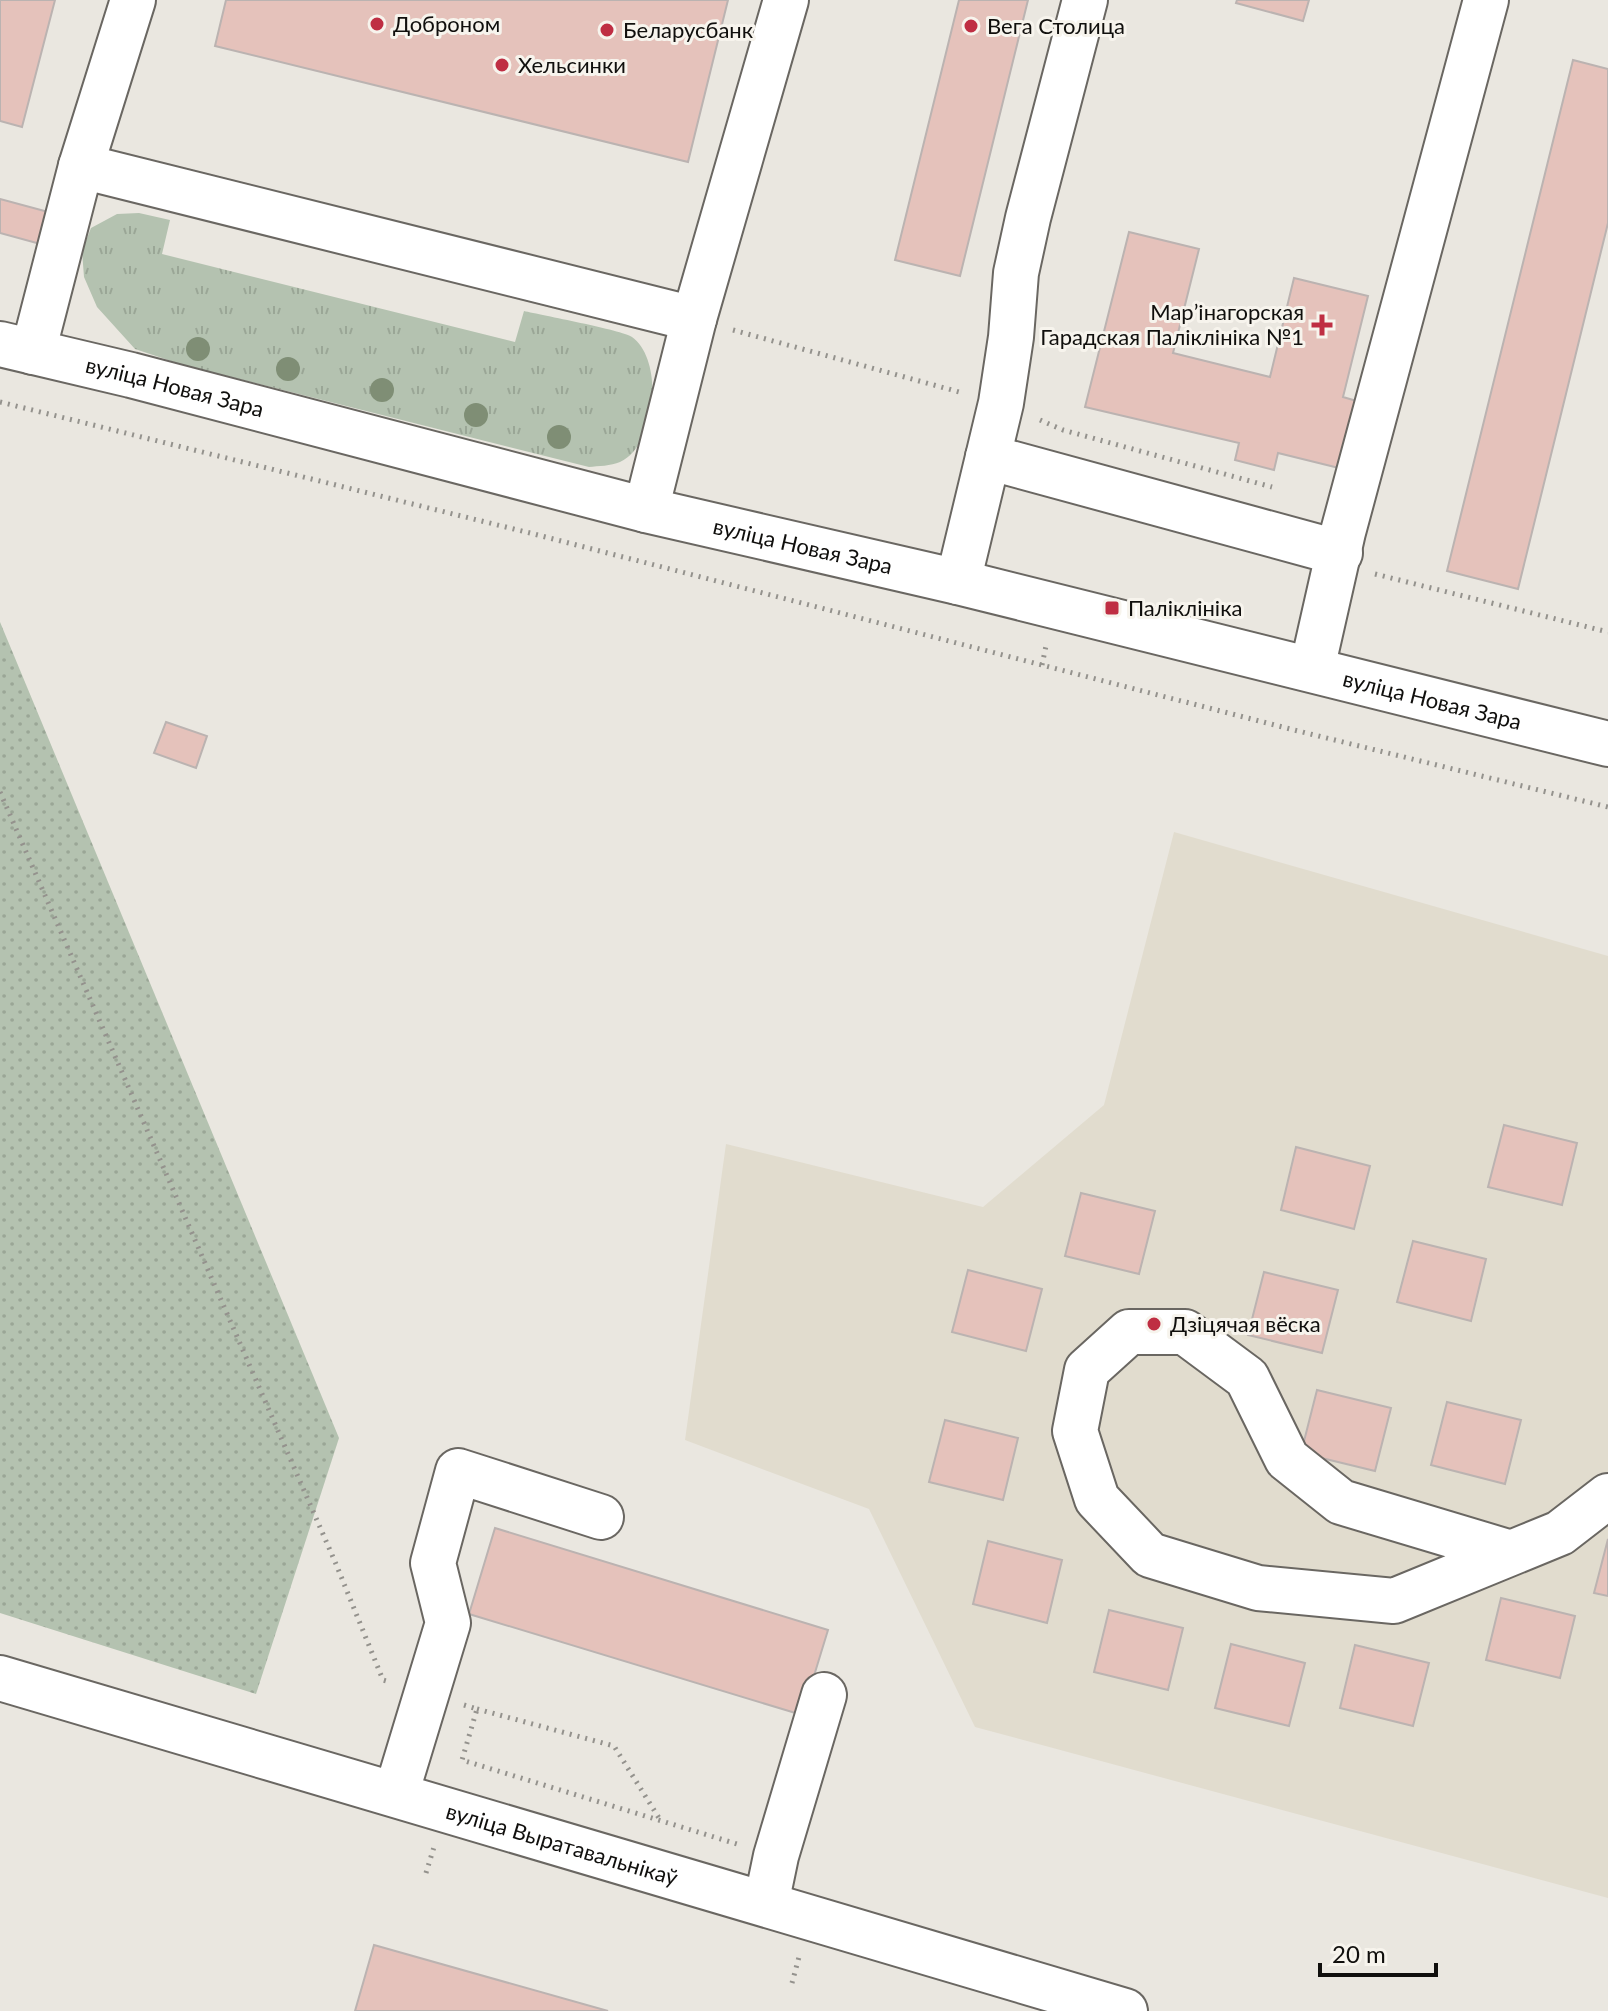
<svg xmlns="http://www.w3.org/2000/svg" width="1608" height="2011" font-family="Lato,sans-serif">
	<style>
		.built { fill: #e1dcce }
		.grass { fill: url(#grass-tufts) }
		.park { fill: url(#park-dots) }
		.building { fill: #e5c2bb; stroke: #bbb3b1; stroke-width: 2 }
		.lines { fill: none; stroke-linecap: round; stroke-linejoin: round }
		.minor-casing { stroke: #6a6762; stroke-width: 48 }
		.path { stroke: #94928d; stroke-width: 5; stroke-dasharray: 2 6; stroke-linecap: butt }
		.minor { stroke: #fff; stroke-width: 44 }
		.tree { fill: #7f8e75 }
		.poi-dot { fill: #bf2e43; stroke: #f7f4ed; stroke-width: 3 }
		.labels { text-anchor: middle; stroke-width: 6; stroke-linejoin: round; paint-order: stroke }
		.poi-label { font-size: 22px; fill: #100f0d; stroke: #f7f4ed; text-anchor: start }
		.street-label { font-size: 22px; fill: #100f0d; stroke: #f7f4ed }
	</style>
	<defs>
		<pattern id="grass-tufts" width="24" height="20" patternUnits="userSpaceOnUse" patternTransform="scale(2)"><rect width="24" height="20" fill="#b4c2b0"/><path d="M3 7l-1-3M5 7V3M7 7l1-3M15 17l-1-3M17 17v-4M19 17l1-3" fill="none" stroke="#9aa696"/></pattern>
		<pattern id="park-dots" width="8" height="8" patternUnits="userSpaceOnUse" patternTransform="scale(2)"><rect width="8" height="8" fill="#b4c2b0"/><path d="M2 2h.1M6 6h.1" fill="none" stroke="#9aa696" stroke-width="1.8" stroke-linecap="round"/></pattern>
	</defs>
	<rect width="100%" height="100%" fill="#eae7e0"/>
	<path class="built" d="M 1174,832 L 1608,956 L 1608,1898 L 975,1727 L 869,1509 L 685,1440 L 726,1144 L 983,1207 L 1104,1105 Z"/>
	<path class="grass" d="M 139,213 L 170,220 L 162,254 L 515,342 L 524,311 C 541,315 622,330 632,337 C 665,361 656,446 620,462 C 611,466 598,466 589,467 L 183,365 L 135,349 L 97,307 L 84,277 L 82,251 L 91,228 L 117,214 Z"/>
	<path class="park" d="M 0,622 L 339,1438 L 256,1694 L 0,1613 Z"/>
	<g class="building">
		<path d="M 0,0 L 55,0 L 22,127 L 0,121 Z"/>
		<path d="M 226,0 L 728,0 L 688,162 L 215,46 Z"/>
		<path d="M 959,0 L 1028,0 L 960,276 L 895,260 Z"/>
		<path d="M 1237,0 L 1309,0 L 1303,21 L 1236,3 Z"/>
		<path d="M 1573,60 L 1608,69 L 1608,223 L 1518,589 L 1447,571 Z"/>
		<path d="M 0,199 L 52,213 L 44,245 L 0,233 Z"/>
		<path d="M 1129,232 L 1199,249 L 1173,353 L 1270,377 L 1294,278 L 1368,296 L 1343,397 L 1360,402 L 1343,469 L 1278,453 L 1274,470 L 1235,460 L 1239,443 L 1085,407 Z"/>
		<path d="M 166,722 L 207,736 L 196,768 L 154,753 Z"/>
		<path d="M 1504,1125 L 1577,1143 L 1562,1205 L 1488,1187 Z"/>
		<path d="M 1296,1147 L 1370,1166 L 1354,1229 L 1281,1210 Z"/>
		<path d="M 1081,1193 L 1155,1211 L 1139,1274 L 1065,1256 Z"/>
		<path d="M 1413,1241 L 1486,1259 L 1471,1321 L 1397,1302 Z"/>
		<path d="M 968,1270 L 1042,1289 L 1026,1351 L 952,1332 Z"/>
		<path d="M 1264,1272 L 1338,1290 L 1322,1353 L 1248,1335 Z"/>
		<path d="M 1317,1390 L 1391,1408 L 1375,1471 L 1301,1453 Z"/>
		<path d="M 1447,1402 L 1521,1420 L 1505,1484 L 1431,1465 Z"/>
		<path d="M 945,1420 L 1018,1438 L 1003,1500 L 929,1482 Z"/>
		<path d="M 495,1528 L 828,1630 L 802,1715 L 469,1614 Z"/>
		<path d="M 1608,1539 L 1608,1596 L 1594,1593 Z"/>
		<path d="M 988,1541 L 1062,1560 L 1047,1623 L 973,1604 Z"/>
		<path d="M 1501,1598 L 1575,1616 L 1560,1678 L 1486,1660 Z"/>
		<path d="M 1109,1610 L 1183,1628 L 1168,1690 L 1094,1672 Z"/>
		<path d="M 1231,1644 L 1305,1663 L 1289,1726 L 1215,1708 Z"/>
		<path d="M 1355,1645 L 1429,1663 L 1413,1726 L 1340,1708 Z"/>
		<path d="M 374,1945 L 608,2011 L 355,2011 Z"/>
	</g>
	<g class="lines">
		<defs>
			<g id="minor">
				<path d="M 81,166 L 694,319"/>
				<path id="s1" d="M 0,344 L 131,375 L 646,510 L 958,582 L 1608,744"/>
				<path d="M 33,352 L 81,166 L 133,0"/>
				<path d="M 988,457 L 1340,553"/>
				<path d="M 646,510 L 694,319 L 786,0"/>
				<path d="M 958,582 L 1001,403 L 1011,337 L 1016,273 L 1028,218 L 1085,0"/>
				<path d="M 1312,669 L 1343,532 L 1486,0"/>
				<path d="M 1511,1553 L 1341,1502 L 1287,1459 L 1247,1378 L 1185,1332 L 1129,1332 L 1087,1370 L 1075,1431 L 1097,1499 L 1150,1555 L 1258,1588 L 1394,1601 L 1560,1533 L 1608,1496"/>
				<path id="s2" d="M 0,1678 L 1125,2011"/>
				<path d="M 396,1794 L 448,1623 L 433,1563 L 458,1471 L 601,1517"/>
				<path d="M 766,1904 L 776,1856 L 824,1695"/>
			</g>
		</defs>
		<use href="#minor" class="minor-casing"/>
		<g class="path">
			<path d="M 733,330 L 963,393"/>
			<path d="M 0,402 L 534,534 L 1294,730 L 1608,807"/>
			<path d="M 1040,420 L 1063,430 L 1272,487"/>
			<path d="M 1375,574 L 1608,632"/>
			<path d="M 1042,665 L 1046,646"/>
			<path d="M 0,792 L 336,1564 L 383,1680 L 390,1682"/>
			<path d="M 464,1705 L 477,1709 L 462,1760 L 737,1844"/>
			<path d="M 477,1709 L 614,1746 L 659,1818"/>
			<path d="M 426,1873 L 434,1847"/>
			<path d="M 792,1983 L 799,1957"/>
		</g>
		<use href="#minor" class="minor"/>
	</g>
	<g class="tree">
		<circle cx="198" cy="349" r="12"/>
		<circle cx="288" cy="369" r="12"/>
		<circle cx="382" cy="390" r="12"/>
		<circle cx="476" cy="415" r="12"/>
		<circle cx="559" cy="437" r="12"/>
	</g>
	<g class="poi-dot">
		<circle cx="377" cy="24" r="8"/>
		<circle cx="971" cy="26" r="8"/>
		<circle cx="607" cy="30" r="8"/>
		<circle cx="502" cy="65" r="8"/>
		<path d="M1318 313h8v8h8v8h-8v8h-8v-8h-8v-8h8z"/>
		<rect x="1104" y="600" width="16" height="16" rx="4"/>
		<circle cx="1154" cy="1324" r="8"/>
	</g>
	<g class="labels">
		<g class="poi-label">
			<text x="393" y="32">Доброном</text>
			<text x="987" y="34">Вега Столица</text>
			<text x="623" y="38">Беларусбанк</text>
			<text x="518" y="73">Хельсинки</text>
			<text x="1304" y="320" text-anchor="end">Марʼінагорская<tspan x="1304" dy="25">Гарадская Паліклініка №1</tspan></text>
			<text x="1128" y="616">Паліклініка</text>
			<text x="1170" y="1332">Дзіцячая вёска</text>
		</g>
		<g class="street-label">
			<text dy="8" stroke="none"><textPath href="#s1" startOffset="180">вуліца Новая Зара</textPath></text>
			<text dy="8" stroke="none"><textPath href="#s1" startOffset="828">вуліца Новая Зара</textPath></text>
			<text dy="8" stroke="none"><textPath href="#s1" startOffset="1476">вуліца Новая Зара</textPath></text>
			<text dy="8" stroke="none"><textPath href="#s2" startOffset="586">вуліца Выратавальнікаў</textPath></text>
		</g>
	</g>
	<path d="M1320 1963v12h116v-12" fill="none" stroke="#100f0d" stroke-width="4"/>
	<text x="1332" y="1963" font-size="24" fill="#100f0d" stroke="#f7f4ed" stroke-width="6" paint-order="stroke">20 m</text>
</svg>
